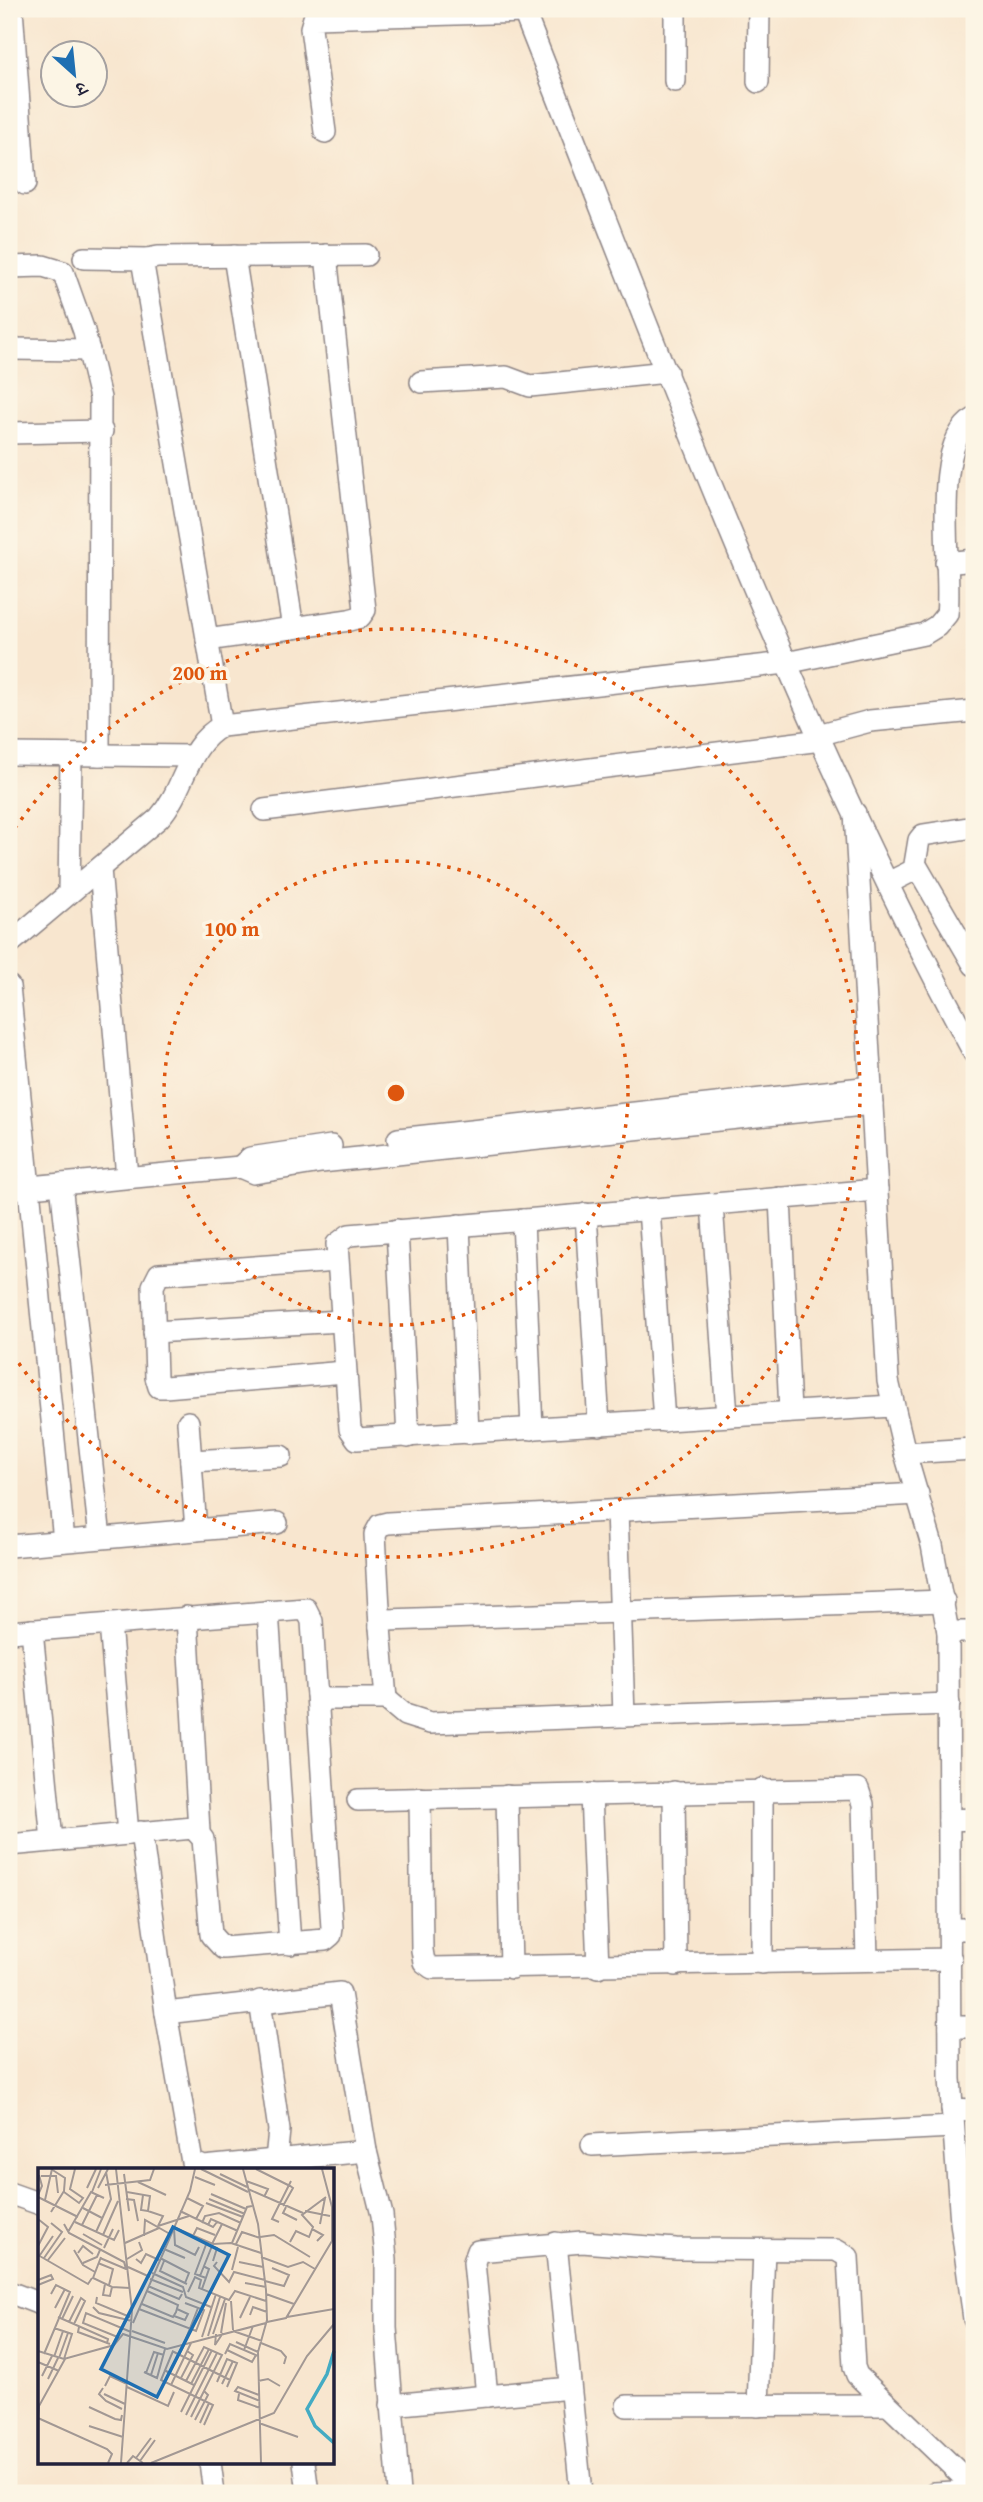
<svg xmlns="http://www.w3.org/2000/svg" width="983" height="2502" font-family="'Gentium Book Plus','Noto Serif Devanagari',serif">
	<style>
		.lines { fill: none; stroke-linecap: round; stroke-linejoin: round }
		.minor-casing { stroke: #8d8485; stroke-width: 24 }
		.minor { stroke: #fff; stroke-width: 21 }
		.ring { fill: none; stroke: #de560e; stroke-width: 3.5; stroke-dasharray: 3.5 7 }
		.inset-river { fill: none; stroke: #44abc3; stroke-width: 3.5 }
		.inset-road { fill: none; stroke: #a29894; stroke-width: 2 }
		.view { fill: #1f6fb2; fill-opacity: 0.15; stroke: #1f6fb2; stroke-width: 3.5 }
		.inset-edge { fill: none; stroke: #22223b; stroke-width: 3.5 }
		.centre { fill: #de560e; stroke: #fcf5e5; stroke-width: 3.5 }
		.ring-label { font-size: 21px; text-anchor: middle; font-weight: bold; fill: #de560e; stroke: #fcf5e5; stroke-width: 7; stroke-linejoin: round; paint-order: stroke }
	</style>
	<rect width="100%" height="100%" fill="#fcf5e5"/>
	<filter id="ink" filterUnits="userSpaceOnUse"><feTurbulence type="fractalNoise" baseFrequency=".0143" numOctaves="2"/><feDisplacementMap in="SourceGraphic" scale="14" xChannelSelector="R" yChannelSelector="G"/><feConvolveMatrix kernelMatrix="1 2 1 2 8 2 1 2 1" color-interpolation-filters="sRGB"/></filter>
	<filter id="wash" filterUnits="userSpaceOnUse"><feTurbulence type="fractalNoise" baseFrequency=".00686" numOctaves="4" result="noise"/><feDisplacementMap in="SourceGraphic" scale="28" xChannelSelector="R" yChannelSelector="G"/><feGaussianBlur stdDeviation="1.57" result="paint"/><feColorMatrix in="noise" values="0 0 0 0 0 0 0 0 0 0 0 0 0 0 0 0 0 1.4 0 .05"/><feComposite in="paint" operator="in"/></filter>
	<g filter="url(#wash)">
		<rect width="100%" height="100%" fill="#f8e6cf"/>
	</g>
	<g filter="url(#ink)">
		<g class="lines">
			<defs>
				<g id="minor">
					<path d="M 12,9 L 25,184"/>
					<path d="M 523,9 C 662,361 794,720 974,1053"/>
					<path d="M 675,9 L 675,81"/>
					<path d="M 758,82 L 759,9"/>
					<path d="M 325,132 L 311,28 L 314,18 L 524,12"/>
					<path d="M 234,256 L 293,628"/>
					<path d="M 84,258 L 147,259"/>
					<path d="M 9,267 L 43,266 L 63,272 L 84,331 L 100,398 L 99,755"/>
					<path d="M 9,349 L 89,350"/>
					<path d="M 421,382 L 506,377 L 530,386 L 667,372"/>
					<path d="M 9,433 L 102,431"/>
					<path d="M 946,563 L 974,560"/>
					<path d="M 207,640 L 349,620 L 360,617 L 365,610 L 326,255"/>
					<path d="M 222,726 L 143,265 L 147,259 L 158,257 L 366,255"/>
					<path d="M 818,735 L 870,721 L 974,711"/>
					<path d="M 9,754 L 192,756"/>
					<path d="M 264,810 L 821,740"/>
					<path d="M 855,813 L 888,1381 L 905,1453 L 932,1545 L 948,1632 L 950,2079 L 961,2222 L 974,2319"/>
					<path d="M 916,865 L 974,965"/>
					<path d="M 100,869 L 127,1177"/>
					<path d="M 888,883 L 914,870 L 919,840 L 923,835 L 974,827"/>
					<path d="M 69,892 L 71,755"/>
					<path d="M 9,944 L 159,818 C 186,788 186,745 222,726 L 786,663 L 924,634 L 937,626 L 947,614 C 953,571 929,443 974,419"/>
					<path d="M 9,986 L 64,1541"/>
					<path d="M 398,1139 L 871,1087"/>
					<path d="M 240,1167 L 250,1158 L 331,1146"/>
					<path d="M 61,1184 L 100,1538"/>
					<path d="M 9,1189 L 240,1167 L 254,1173 L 321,1162 L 872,1104"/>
					<path d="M 877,1190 L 349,1235 L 337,1244 L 350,1429 L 357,1439 L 892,1406"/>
					<path d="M 780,1198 L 790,1412"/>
					<path d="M 712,1204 L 727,1416"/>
					<path d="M 649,1209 L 664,1421"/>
					<path d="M 586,1214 L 599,1425"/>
					<path d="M 523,1220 L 532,1429"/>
					<path d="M 459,1225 L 468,1433"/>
					<path d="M 397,1230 L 408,1437"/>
					<path d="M 337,1261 L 159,1274 L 153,1286 L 156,1377 L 159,1387 L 165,1387 L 345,1372"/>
					<path d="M 154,1332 L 341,1321"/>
					<path d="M 188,1422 L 196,1530"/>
					<path d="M 905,1453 L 974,1449"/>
					<path d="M 191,1461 L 281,1456"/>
					<path d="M 617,1510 L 624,1716"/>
					<path d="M 9,1546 L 277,1523"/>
					<path d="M 268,1611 L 290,1944"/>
					<path d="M 187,1617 L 199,1831"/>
					<path d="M 110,1624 L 128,1834"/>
					<path d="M 380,1627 L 375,1534 L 380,1525 L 388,1523 L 918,1494"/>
					<path d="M 32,1630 L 52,1841"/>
					<path d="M 9,1632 L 306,1609 L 312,1621 L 316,1685 L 317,1694 L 323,1699 L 386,1699 L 405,1715 L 430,1723 L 949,1704"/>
					<path d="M 948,1632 L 974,1632"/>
					<path d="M 386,1699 L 380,1627 L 387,1620 L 944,1601"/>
					<path d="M 762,1789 L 762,1963"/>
					<path d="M 674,1792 L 676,1965"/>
					<path d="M 591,1794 L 598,1967"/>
					<path d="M 507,1796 L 511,1968"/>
					<path d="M 420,1798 L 422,1950 L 424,1962 L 432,1968 L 951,1959"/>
					<path d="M 358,1800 L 858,1789 L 863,1804 L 867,1960"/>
					<path d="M 949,1820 L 974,1819"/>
					<path d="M 141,1832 L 166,2013 L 192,2162 L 204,2167 L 366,2151"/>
					<path d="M 9,1845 L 193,1828 L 203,1839 L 211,1935 L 223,1948 L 325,1940 L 331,1935 L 332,1928 L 317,1694"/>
					<path d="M 950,1929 L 974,1929"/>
					<path d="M 260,2001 L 279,2130 L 275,2170"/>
					<path d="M 166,2013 L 340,1993 L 366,2151 L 382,2215 L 386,2259 L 386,2328 L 399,2493"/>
					<path d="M 950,2027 L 974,2027"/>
					<path d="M 952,2109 L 974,2110"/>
					<path d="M 592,2145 L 953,2127"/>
					<path d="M 9,2193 L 40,2204"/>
					<path d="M 556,2243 L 581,2493"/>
					<path d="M 9,2292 L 40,2304"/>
					<path d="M 487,2396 L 474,2262 L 478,2251 L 582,2242 L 676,2249 L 836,2250 L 848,2257 L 854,2367 L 857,2375 L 974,2487"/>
					<path d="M 391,2405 L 570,2388"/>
					<path d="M 627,2406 L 886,2405"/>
					<path d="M 758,2406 L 764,2250"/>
					<path d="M 210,2462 L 214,2493"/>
					<path d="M 304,2462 L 308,2493"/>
					<path d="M 934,2493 L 974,2491"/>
				</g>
			</defs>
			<use href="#minor" class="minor-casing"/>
			<use href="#minor" class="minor"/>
		</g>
	</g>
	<g class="ring">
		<circle cx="396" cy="1093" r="232"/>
		<path d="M9 837A464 464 0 1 1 9 1349"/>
	</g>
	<g transform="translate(38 2168)">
		<rect width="296" height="296" fill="#f8e6cf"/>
		<path class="inset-river" d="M 296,183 L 289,206 L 269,241 L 277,258 L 296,275"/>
		<path class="inset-road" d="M 78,1 L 94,142 L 83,295M 163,1 L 210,24M 205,1 L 220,56 L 228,122 L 229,152 L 220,184 L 223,295M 218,1 L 250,17M 86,6 L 91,43M 182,6 L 209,19M 3,8 L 18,8 L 20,25M 157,9 L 177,17M 208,13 L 230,21 L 226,29M 100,14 L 128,27M 67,17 L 112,12 L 116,1M 49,20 L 58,1M 60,20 L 70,1M 210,21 L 265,45M 26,24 L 41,35 L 45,30 L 32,21 L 37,1M 54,24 L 63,1M 89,24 L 112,28 L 110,43 L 125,48 L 120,58M 173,26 L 208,41M 0,27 L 4,18 L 1,7M 105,27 L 103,42 L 110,43M 0,29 L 40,49M 149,30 L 165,38 L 158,51M 88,31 L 96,32 L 100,53M 171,31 L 207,46M 7,32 L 14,1M 168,35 L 205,49M 245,38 L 255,20 L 251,17M 248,39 L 245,45 L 259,52M 45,40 L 64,50M 142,43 L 175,59 L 179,54M 267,43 L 292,48M 13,44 L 26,23 L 27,10 L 13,1M 0,51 L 10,59 L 0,78M 37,54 L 76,72 L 81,62M 241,54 L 234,51 L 253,13M 164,55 L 167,48 L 181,45 L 203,55M 26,56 L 31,65 L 86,94 L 88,101 L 62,90M 282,56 L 287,30M 44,57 L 59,27M 170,57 L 173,51 L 200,63M 120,58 L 151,48M 135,59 L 175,76 L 193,75 L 223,85M 136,60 L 137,77 L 157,87 L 161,79M 274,61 L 285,67 L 279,73M 30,64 L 53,24 L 66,30M 58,64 L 73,31 L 68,4M 45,66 L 64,77M 65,67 L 80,33M 106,68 L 107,52 L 132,66M 155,68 L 159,60 L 177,67M 222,69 L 236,67 L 272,89M 252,74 L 258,63 L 271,69 L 275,59 L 264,47 L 288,29M 87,75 L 121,60M 194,75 L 209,39 L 214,38M 174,76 L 184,56M 198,76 L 204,64 L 222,70M 66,80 L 75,61M 126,81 L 147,90M 36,82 L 45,97 L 57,104M 40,85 L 45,78 L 55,86M 0,87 L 50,116 L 54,110M 2,87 L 15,68M 63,89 L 55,110 L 74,119 L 92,120M 223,89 L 250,99 L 265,94 L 277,101M 6,90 L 24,64 L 13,55M 122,90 L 151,105 L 147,115M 89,91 L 104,82 L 101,74M 98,91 L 103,95 L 108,86 L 121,92M 10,92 L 27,70M 126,93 L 122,103 L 149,116M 179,94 L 176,98 L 191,114 L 196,104 L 227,112M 201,94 L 225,99M 45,95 L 59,89 L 62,82M 60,95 L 75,101 L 71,117M 90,99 L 112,109M 194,102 L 200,79M 114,105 L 145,119 L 148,129 L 173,139M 162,108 L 174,78 L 179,80 L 175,93M 168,110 L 157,106 L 169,74M 112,111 L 145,124M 0,112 L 13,107 L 15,111 L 0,117M 227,113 L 246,118 L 251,107 L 234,100M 207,115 L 228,119M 67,116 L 65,127 L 72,128 L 74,119M 110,118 L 141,131 L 144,126M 164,121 L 171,101 L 165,98M 150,124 L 157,109 L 163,112 L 161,120 L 191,132 L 197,123 L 228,133M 228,126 L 256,136M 59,129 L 58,135 L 92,149M 193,133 L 195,162M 104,136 L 135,149 L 138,144 L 140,137 L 109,123M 55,139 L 61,145 L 94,153M 17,140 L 27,121M 101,141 L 158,163 L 166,142 L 147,135M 212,147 L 215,139 L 229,144M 136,148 L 147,152 L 150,146 L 139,141M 20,149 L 70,171 L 69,175M 249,149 L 296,141M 202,150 L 212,129M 24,151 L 35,128M 31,154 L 43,130 L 47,133 L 36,156M 229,154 L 248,150 L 294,73 L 294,39 L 284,1M 95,155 L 152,23 L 157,1M 41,159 L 40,164 L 72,176M 16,160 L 34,166 L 26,191M 94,163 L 127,175M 195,163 L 224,173M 183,165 L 188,135M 175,166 L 187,131M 178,166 L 177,177 L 185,165M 170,168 L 182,129M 164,169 L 178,126M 82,170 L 45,155 L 48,145 L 93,164M 147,173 L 160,140M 198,174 L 220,184M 223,175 L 243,183 L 248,189 L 246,196M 189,182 L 214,194 L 218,187M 206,182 L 215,158M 0,183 L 26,191 L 76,177 L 85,166 L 129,181 L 228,155M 134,183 L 192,212M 135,183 L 123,212 L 175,237 L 166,257M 6,186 L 32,124 L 18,117 L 13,126M 187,186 L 192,176 L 220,188M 16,189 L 25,163M 21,190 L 30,165M 0,194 L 21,203M 126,202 L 156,217M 106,204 L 119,210 L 127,181M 132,204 L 146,177M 108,205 L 116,184 L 126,187M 113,207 L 120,185M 4,208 L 14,188M 143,210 L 155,187 L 149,183M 10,211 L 20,190M 148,213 L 166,179 L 184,187 L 153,249M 220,213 L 230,211 L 242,218M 179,214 L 189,191 L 199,195 L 189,219M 153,216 L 171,181M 184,216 L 195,193M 133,217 L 153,175M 67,218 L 72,208 L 89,216M 89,219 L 130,238 L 136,224M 65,220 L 61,226 L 68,233 L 84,241M 66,226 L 87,236M 201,226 L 200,232 L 222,240M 221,227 L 200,219 L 197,223 L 222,233M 51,239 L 77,251 L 83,252 L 84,247M 143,244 L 174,182M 148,247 L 179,185M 0,250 L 69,281 L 74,286 L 70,295M 0,251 L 1,238 L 27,191M 157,252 L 170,227 L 166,223M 162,255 L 171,235M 221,255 L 260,269M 51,258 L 85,269M 98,290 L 113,270M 102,293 L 117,272M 89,295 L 95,288 L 105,295M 113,295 L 236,245 L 269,188 L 296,156"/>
		<path class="view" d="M 135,59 L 191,87 L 119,229 L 63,201 Z"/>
		<rect width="296" height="296" class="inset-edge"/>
	</g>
	<circle cx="396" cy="1093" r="10" class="centre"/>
	<g class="ring-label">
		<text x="200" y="680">200 m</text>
		<text x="232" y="936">100 m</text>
	</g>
	<rect width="983" height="2502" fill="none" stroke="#fcf5e5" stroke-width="35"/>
	<g transform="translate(74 74) rotate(153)"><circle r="33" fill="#fcf5e5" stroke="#a5a1a1" stroke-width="2"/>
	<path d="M0-5L12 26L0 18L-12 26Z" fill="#1f6fb2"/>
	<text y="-10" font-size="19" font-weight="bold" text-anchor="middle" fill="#22223b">उ</text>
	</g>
</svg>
